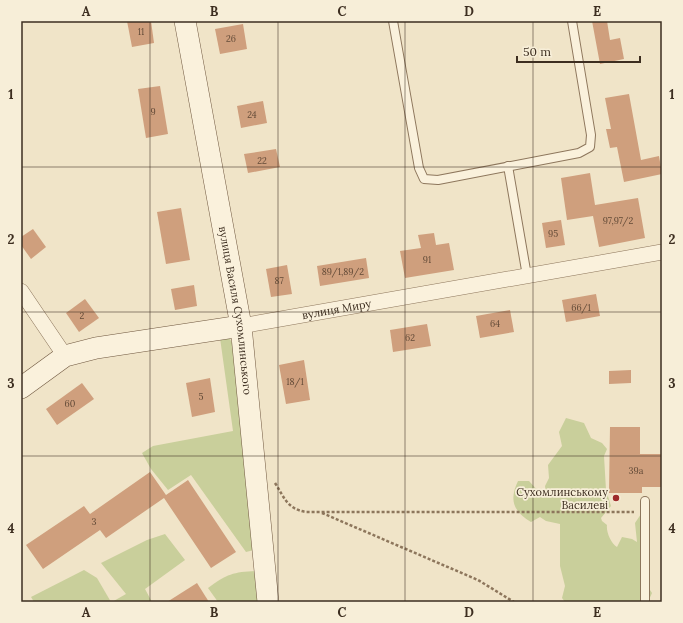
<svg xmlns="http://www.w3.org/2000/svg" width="683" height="623" font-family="Lora,serif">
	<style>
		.green { fill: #c9cf9b }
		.building { fill: #cf9f7d }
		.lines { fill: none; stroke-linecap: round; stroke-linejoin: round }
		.lane-casing { stroke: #8d765c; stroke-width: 10 }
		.street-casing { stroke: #8d765c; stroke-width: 16 }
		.secondary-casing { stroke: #6f573f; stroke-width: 22 }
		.path { stroke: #8d765c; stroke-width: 2.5; stroke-dasharray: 3 2; stroke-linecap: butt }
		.lane { stroke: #faf1dc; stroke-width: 8 }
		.street { stroke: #faf1dc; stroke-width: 15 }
		.secondary { stroke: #faf1dc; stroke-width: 21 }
		.grid { fill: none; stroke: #3d2e20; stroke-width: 1; stroke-opacity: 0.55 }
		.poi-dot { fill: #9e2a2b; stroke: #f7eed8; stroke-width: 1.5 }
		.labels { text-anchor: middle; stroke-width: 3.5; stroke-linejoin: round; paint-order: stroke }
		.number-label { font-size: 9px; fill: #624a37 }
		.street-label { font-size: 11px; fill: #3d2e20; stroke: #f7eed8 }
		.poi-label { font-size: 11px; fill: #3d2e20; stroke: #f7eed8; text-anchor: end }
		.neatline { fill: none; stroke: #3d2e20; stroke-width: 1.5 }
		.grid-label { font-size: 13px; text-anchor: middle; font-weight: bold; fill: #3d2e20 }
	</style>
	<rect width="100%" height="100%" fill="#f0e4c8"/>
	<g class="green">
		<path d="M 220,338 L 230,339 L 233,345 L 258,549 L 246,552 L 191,475 L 168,490 L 151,469 L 142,453 L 153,446 L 233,431 Z"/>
		<path d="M 566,418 L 584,423 L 591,438 L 602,443 L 607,449 L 604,456 L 606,490 L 611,506 L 601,518 L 602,521 L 607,525 C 606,532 611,543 617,547 L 622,537 L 632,539 L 637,542 L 635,523 L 641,514 L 650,520 L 647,571 L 648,587 L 652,593 L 648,602 L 565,602 L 562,598 L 565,586 L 560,566 L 560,524 L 546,521 L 540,517 L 531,522 C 513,511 509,500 518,481 L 529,481 L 540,493 L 546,494 L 545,486 L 549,478 L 548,465 L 562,446 L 559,432 Z"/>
		<path d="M 165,534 L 185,560 L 145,589 L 152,602 L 112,602 L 126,594 L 101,563 L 147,540 Z"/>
		<path d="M 84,570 L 97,578 L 111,602 L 34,602 L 31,597 Z"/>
		<path d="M 256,571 L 261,602 L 218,602 L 208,588 C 227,574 233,572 256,571 Z"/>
	</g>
	<g class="building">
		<path d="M 127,21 L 151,21 L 154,43 L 132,47 Z"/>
		<path d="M 592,21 L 607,21 L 610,40 L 620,38 L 624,59 L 600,64 Z"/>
		<path d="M 243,24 L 247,49 L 220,54 L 215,29 Z"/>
		<path d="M 160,86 L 168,134 L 146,138 L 138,89 Z"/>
		<path d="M 629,94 L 641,160 L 659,156 L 662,174 L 624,182 L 617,147 L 610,148 L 606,129 L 611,129 L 605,98 Z"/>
		<path d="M 263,101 L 267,123 L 241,128 L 237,106 Z"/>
		<path d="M 276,149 L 280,167 L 248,173 L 244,154 Z"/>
		<path d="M 590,173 L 595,205 L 638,198 L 645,238 L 599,247 L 593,216 L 567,220 L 561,178 Z"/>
		<path d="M 181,208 L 190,260 L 166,264 L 157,212 Z"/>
		<path d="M 561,220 L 565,245 L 546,248 L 542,223 Z"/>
		<path d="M 33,229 L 46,247 L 31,259 L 21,245 L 21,237 Z"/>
		<path d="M 434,233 L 436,245 L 449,243 L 454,270 L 405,278 L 400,251 L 421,248 L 418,235 Z"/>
		<path d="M 366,258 L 369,278 L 320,286 L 317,266 Z"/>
		<path d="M 287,265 L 292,294 L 271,297 L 266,269 Z"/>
		<path d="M 194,285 L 197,306 L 175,310 L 171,289 Z"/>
		<path d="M 596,294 L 600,316 L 566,322 L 562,300 Z"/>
		<path d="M 85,299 L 99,318 L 79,332 L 66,313 Z"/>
		<path d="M 510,310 L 514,332 L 480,338 L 476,316 Z"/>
		<path d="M 427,324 L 431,346 L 393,352 L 390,330 Z"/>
		<path d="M 304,360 L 310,400 L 286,404 L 279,365 Z"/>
		<path d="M 631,370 L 631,383 L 609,384 L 609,371 Z"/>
		<path d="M 210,378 L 215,412 L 192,417 L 186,383 Z"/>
		<path d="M 82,383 L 94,399 L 57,425 L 46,409 Z"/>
		<path d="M 610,427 L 640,427 L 640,454 L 662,454 L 662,487 L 642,487 L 642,493 L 609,493 Z"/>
		<path d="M 150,472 L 166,495 L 188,480 L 236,552 L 211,568 L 164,498 L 106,538 L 100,530 L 43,569 L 26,545 L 84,506 L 90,514 Z"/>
		<path d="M 197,583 L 209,602 L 167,602 Z"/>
	</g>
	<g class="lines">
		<defs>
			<g id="lane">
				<path d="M 393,21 L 419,168 L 424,179 L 438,180 L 579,153 L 590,147 L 591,135 L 572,21"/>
				<path d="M 508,166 L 527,276"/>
				<path d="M 645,602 L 645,501"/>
			</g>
			<g id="street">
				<path d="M 21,291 L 65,356"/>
				<path id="s1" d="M 241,326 L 662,252"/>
			</g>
			<g id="secondary">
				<path id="s2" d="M 185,21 L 241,326 L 268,602"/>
				<path d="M 21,388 L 65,356 L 96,348 L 241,326"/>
			</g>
		</defs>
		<use href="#lane" class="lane-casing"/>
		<use href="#street" class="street-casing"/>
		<use href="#secondary" class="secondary-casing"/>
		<g class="path">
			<path d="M 275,483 C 284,497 287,509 306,512 L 634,512"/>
			<path d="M 322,513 L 478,580 L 514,602"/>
		</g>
		<use href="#lane" class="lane"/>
		<use href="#street" class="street"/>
		<use href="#secondary" class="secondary"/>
	</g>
	<path class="grid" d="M 150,21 L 150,602M 278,21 L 278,602M 405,21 L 405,602M 533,21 L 533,602M 21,167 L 662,167M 21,312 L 662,312M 21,456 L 662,456"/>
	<circle class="poi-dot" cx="616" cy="498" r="4"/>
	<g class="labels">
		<g class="number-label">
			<text x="141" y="35">11</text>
			<text x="231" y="42">26</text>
			<text x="153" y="115">9</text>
			<text x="252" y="118">24</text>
			<text x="262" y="164">22</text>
			<text x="618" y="224">97,97/2</text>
			<text x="553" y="237">95</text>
			<text x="427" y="263">91</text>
			<text x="343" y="275">89/1,89/2</text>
			<text x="279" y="284">87</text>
			<text x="581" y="311">66/1</text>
			<text x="82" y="319">2</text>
			<text x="495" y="327">64</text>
			<text x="410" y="341">62</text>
			<text x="295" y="385">18/1</text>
			<text x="201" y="400">5</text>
			<text x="70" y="407">60</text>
			<text x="636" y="474">39а</text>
			<text x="94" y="525">3</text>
		</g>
		<g class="street-label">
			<text dy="4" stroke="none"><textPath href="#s1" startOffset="97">вулиця Миру</textPath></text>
			<text dy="4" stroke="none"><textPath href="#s2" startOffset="294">вулиця Василя Сухомлинського</textPath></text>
		</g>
		<g class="poi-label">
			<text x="608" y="496">Сухомлинському<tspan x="608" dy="13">Василеві</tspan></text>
		</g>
	</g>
	<rect width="683" height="623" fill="none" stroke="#f7eed8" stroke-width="44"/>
	<path d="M517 56v6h123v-6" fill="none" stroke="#3d2e20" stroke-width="2"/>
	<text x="523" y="56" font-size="12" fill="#3d2e20" stroke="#f7eed8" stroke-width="3" paint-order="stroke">50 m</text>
	<rect x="22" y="22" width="639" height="579" class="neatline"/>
	<g class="grid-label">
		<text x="86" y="16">A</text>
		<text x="214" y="16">B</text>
		<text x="342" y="16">C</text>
		<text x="469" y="16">D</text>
		<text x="597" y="16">E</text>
		<text x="11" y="99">1</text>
		<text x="672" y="99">1</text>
		<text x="11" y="244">2</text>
		<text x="672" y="244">2</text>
		<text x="11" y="388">3</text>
		<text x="672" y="388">3</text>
		<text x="11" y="533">4</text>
		<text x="672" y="533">4</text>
		<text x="86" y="617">A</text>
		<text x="214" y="617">B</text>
		<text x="342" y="617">C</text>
		<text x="469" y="617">D</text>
		<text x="597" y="617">E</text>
	</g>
</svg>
